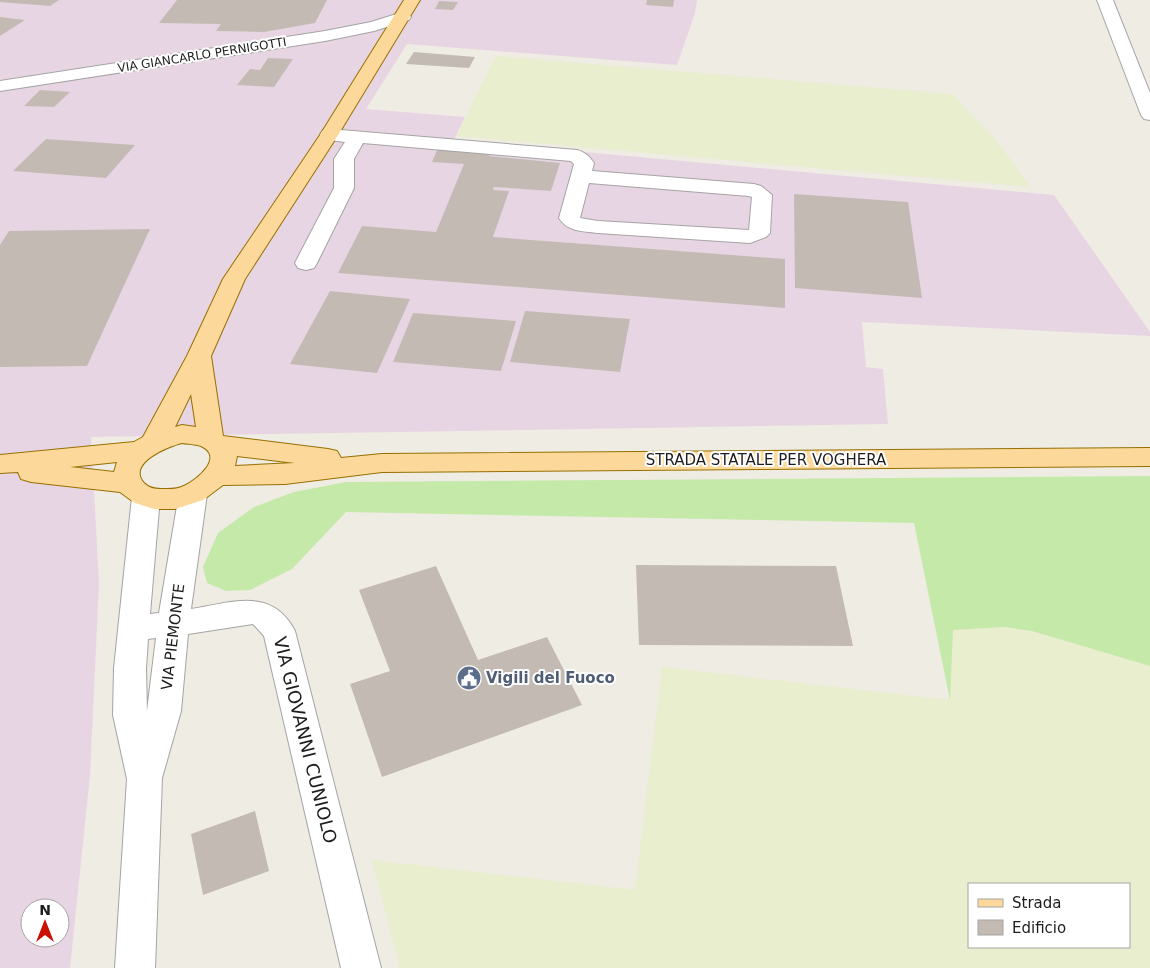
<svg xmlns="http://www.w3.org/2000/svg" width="1150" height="968" font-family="'DejaVu Sans',sans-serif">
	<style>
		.industrial { fill: #e8d5e3; fill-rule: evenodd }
		.farmland { fill: #e9eece; fill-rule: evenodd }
		.grass { fill: #c4e9a9 }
		.building { fill: #c3bbb3 }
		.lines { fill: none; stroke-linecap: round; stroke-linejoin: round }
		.minor-casing { stroke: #a4a4a4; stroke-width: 2 }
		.major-casing { stroke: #977000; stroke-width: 2 }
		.minor { fill: #fff; fill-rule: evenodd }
		.major { fill: #fcd99b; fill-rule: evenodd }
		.labels { text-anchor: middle; stroke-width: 4; stroke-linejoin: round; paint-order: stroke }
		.far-street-label { font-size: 12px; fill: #1d1d1d; stroke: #fff }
		.street-label { font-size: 15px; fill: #1d1d1d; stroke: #fff }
		.service-label { font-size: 15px; font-weight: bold; fill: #4e5e75; stroke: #fff; text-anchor: start }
		.near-street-label { font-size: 18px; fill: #1d1d1d; stroke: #fff }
	</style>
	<rect width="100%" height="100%" fill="#efece3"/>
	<path class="industrial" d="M 0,0 L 697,0 L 695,13 L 677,65 L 407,44 L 366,109 L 465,117 L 454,140 L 1054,195 L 1150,332 L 1150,336 L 862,322 L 866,367 L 883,369 L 888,424 L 91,437 L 99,583 L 90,775 L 70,968 L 0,968 ZM 30,908 L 60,908 L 60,938 L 30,938 Z"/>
	<g class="farmland">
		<path d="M 496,56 L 952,94 L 996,140 L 1031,187 L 456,136 Z"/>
		<path d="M 1004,627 L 1032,631 L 1150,666 L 1150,968 L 400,968 L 372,860 L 635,890 L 662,667 L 950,700 L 953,630 ZM 969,884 L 1129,884 L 1129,947 L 969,947 Z"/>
	</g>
	<path class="grass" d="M 1150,476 L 1150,666 L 1032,631 L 1004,627 L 953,630 L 950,700 L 914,523 L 346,512 L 292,569 L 250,590 L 226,591 L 207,583 L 203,567 L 218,533 L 254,507 L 294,492 L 346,482 Z"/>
	<g class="building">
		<path d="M 0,0 L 59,0 L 50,6 L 0,2 Z"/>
		<path d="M 177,0 L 327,0 L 315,23 L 264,32 L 216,31 L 221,24 L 159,23 Z"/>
		<path d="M 647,0 L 674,0 L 673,7 L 646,5 Z"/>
		<path d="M 439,1 L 458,2 L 453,10 L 435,9 Z"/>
		<path d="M 0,17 L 25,20 L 0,36 Z"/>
		<path d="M 414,52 L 475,57 L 469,68 L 406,64 Z"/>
		<path d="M 268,58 L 293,59 L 274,87 L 237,85 L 250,69 L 260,70 Z"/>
		<path d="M 40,90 L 70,92 L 54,107 L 24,106 Z"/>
		<path d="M 46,139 L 135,145 L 106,178 L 13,171 Z"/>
		<path d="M 438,148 L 490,152 L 489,156 L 560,163 L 551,191 L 494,187 L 493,190 L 509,191 L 493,237 L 785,259 L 785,308 L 338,273 L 362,226 L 436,232 L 464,164 L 432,162 Z"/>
		<path d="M 794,194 L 908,202 L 922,298 L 795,288 Z"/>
		<path d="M 150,229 L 87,366 L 0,367 L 0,245 L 9,231 Z"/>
		<path d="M 330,291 L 410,299 L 377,373 L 290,364 Z"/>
		<path d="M 525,311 L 630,319 L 620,372 L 510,362 Z"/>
		<path d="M 413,313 L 516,321 L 501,371 L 393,362 Z"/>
		<path d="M 636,565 L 836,566 L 853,646 L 639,645 Z"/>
		<path d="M 436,566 L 478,660 L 547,637 L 582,705 L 382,777 L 350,684 L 390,671 L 359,590 Z"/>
		<path d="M 255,811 L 269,871 L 203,895 L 191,834 Z"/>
	</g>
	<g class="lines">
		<defs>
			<g id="minor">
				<path d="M 1097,0 L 1113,0 L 1150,93 L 1150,120 L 1144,119 L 1141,115 Z"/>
				<path d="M 403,12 L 409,14 L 411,17 L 409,20 L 374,31 L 325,41 L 0,91 L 0,81 L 325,31 L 371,22 Z"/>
				<path d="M 329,129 L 577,150 C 585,152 589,156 594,163 L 592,171 L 754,184 L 761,186 L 772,195 L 770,233 L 766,237 L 750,243 L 598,233 C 582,231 568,232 559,218 L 574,164 L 571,161 L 363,143 L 354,159 L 354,188 L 317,263 L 314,268 L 306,270 L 298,268 L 295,263 L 334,188 L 334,159 L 345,142 L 322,139 L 320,135 L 322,131 ZM 589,183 L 749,196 L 752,197 L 749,230 L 598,221 L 580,218 Z"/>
				<path d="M 193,484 L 203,487 L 207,494 L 191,609 C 231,603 272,586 295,631 L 381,968 L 341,968 L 264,636 L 253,624 L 188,634 L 181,711 L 162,778 L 155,968 L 115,968 L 127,779 L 113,715 L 114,668 L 132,497 L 136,490 L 146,487 L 156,490 L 160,497 L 150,614 L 159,613 L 179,494 L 183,487 ZM 156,638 L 147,711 L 147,713 L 146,668 L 148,639 Z"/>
			</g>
			<path id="major" d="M 404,0 L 420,0 L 338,135 L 245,279 L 211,356 L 223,436 L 328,449 L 337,451 L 341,458 L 382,454 L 1150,448 L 1150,466 L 382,472 L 285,484 L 223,485 L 203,500 L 175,509 L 154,509 L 135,503 L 120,492 L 31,482 L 21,479 L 18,472 L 0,473 L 0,455 L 134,442 L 143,437 L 187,356 L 223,279 L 320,135 ZM 191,394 L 196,427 L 182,425 L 175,427 ZM 182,443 C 188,444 195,444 201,446 C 225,457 197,480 184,486 C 176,490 169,489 161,489 C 154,489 149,488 144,483 C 126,463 169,446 182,443 ZM 237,456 L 295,463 L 235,466 ZM 117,462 L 114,472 L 70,467 Z"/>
		</defs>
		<use href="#minor" class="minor-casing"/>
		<use href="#major" class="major-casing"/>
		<use href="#minor" class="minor"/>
		<use href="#major" class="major"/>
	</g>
	<defs>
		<symbol id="civic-disc" viewBox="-11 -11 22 22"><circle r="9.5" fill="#5c6f8a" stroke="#fff"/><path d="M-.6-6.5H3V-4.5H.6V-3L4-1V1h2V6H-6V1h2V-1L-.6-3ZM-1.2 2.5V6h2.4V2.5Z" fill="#fff"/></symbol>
	</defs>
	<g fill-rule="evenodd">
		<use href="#civic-disc" x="455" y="664" width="28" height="28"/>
	</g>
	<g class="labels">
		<g class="far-street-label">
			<text transform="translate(202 55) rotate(-9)" y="4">VIA GIANCARLO PERNIGOTTI</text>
		</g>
		<g class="street-label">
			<text x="766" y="465">STRADA STATALE PER VOGHERA</text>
			<text transform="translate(173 637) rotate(-83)" y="5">VIA PIEMONTE</text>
		</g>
		<g class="service-label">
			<text x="486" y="683">Vigili del Fuoco</text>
		</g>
		<g class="near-street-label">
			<text transform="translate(305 740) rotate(76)" y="6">VIA GIOVANNI CUNIOLO</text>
		</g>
	</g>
	<rect x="968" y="883" width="162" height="65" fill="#ffffff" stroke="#a5a5a5"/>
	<rect x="978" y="899" width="25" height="8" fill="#fcd99b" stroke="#a5a5a5"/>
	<text x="1012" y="908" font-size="15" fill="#1d1d1d">Strada</text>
	<rect x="978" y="920" width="25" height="15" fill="#c3bbb3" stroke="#a5a5a5"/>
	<text x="1012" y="933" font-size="15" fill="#1d1d1d">Edificio</text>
	<g transform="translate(45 923)"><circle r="24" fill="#ffffff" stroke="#a5a5a5"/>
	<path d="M0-4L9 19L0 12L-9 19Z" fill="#cb0f00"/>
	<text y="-8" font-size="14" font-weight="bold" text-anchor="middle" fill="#1d1d1d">N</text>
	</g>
</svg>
